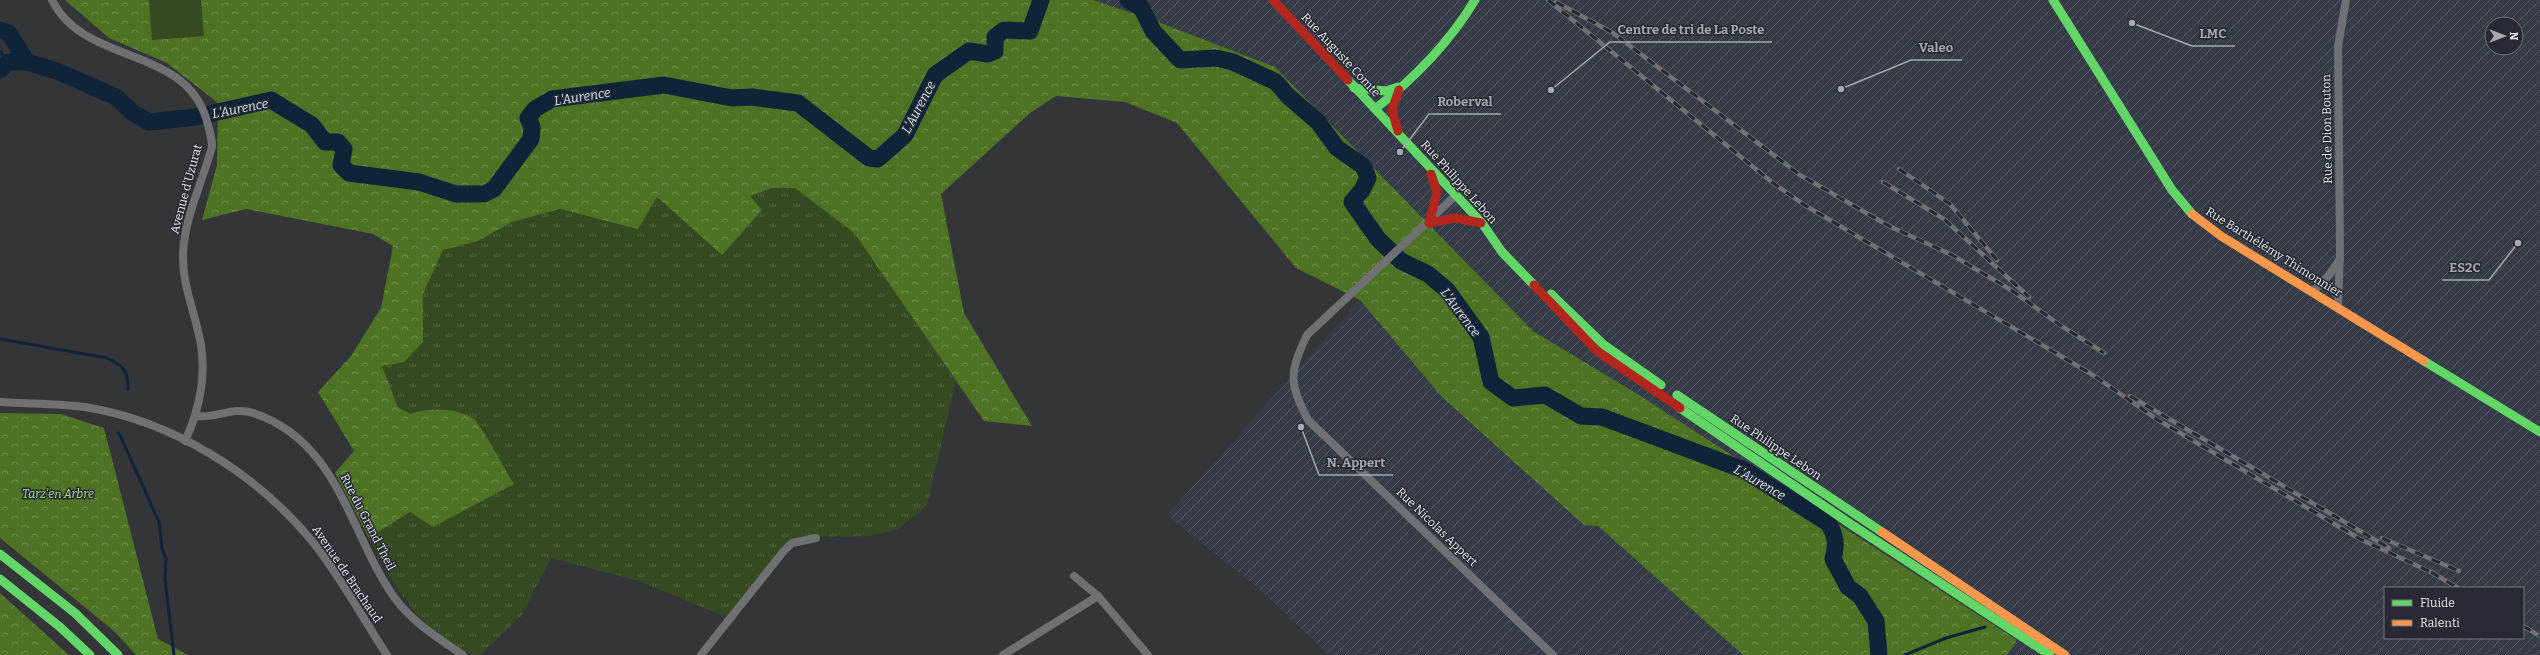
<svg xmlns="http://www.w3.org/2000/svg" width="2540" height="655" font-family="Bitter,serif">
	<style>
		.industrial { fill: url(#industrial-furrows); fill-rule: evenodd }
		.grass { fill: url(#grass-tufts) }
		.forest { fill: url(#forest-crowns) }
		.pitch { fill: #354a21 }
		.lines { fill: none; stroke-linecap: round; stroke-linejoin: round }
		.stream { stroke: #0f2438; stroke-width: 3 }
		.river { stroke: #0f2438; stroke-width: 17 }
		.street { stroke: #6e7073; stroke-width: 8 }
		.fast { stroke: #63d668; stroke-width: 9 }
		.slow { stroke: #ff974d; stroke-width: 9 }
		.jam { stroke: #b3261e; stroke-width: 9 }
		.rail-casing { stroke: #707174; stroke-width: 4.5 }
		.rail { stroke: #272a32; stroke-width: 3; stroke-dasharray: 9; stroke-linecap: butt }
		.labels { text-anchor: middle; stroke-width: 3; stroke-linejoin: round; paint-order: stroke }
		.street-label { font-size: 12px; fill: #e3e6ea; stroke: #272a32 }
		.park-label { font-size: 12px; font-style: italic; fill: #abe673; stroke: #272a32 }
		.water-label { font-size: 13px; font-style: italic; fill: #cfe1f3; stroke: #272a32 }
		.leader { fill: none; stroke: #a6a8ac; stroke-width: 1.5 }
		.callout-dot { fill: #a6a8ac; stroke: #272a32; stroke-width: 1.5 }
		.callout-label { font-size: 13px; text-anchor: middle; font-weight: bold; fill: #a6a8ac; stroke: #272a32; stroke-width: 3; stroke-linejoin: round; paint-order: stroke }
	</style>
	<defs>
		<pattern id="industrial-furrows" width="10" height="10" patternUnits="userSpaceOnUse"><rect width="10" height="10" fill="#353b47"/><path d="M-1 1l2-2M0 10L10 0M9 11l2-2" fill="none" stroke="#525762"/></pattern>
		<pattern id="grass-tufts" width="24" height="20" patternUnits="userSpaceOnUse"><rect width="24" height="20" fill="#354a21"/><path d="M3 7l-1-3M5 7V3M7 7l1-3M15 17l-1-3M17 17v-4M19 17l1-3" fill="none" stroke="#526441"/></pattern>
		<pattern id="forest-crowns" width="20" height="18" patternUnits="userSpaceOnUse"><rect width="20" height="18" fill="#4d7223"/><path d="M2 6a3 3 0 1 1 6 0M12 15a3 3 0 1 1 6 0" fill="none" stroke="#6f8d4e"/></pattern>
	</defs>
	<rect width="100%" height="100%" fill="#343539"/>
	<g class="industrial">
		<path d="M 1093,0 L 2540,0 L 2540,655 L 2007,655 L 2017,640 L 1639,395 L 1533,331 L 1275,67 L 1153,20 ZM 2492,24 L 2516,24 L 2516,48 L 2492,48 ZM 2385,588 L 2523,588 L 2523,638 L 2385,638 Z"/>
		<path d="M 1360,300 L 1441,396 L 1584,524 L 1598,526 L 1743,655 L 1329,655 L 1259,589 L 1167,515 Z"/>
	</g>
	<path class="grass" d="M 772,188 L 795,188 L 854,233 L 956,381 L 927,505 L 898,529 L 869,536 L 812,537 L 788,543 L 726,617 L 639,581 L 551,558 L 521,616 L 480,655 C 469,655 462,650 453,644 C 412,620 390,578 369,538 L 411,512 L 474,419 C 455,411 431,405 411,414 L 398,406 L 382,366 L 423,342 L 423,294 L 443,250 L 478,241 L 512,222 L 560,209 L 583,213 L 657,197 L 749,196 Z"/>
	<g class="forest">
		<path d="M 65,0 L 1093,0 L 1153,20 L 1275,67 L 1533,331 L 1639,395 L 2017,640 L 2007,655 L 1743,655 L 1598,526 L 1584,525 L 1441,396 L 1360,300 L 1296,268 L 1177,123 L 1125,102 L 1056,96 L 1030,113 L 941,194 L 964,313 L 1032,426 L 984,421 L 854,233 L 795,188 L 772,188 L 750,196 L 762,210 L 722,255 L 657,197 L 638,229 L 560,209 L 512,222 L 478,241 L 443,250 L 423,294 L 423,342 L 404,362 L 382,366 L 398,407 L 411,414 C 427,407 459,408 474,419 C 481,425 507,473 514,484 L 433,527 L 410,512 L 369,538 L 335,473 L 354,451 L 318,392 L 351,356 L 381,308 L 393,246 L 373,234 L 246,209 L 202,220 L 217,165 L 218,103 L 167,63 L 109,38 Z"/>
		<path d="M 0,413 L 61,414 L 104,428 L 158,639 L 188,655 L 136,655 L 114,631 L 0,538 Z"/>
		<path d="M 0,593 L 69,655 L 0,655 Z"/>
	</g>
	<path class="pitch" d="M 149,0 L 201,0 L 204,36 L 152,40 Z"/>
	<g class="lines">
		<g class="stream">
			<path d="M 0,51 L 8,62"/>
			<path d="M 0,339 L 107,358 C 122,365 129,372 128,389"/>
			<path d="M 119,433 L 159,522 L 162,548 L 166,559 L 165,579 L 174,655"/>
			<path d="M 1905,655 L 1946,638 L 1985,627"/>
		</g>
		<g class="river">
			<path d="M 1128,0 L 1141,7 L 1153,31 L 1180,60 L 1216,58 L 1233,62 L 1276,82 L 1288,96 L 1318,122 L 1337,148 L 1363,166 L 1368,178 L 1362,190 L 1352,202 L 1378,239 L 1401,261 L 1428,274 L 1447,290 L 1481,337 L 1491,382 L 1513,398 L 1545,395 L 1581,416 L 1602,417 L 1744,470 L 1828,523 C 1836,535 1837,545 1833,559 L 1848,587 L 1860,596 L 1876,621 L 1879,655"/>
			<path d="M 0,30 L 9,33 L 27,62 L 57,71 L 116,97 L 133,113 L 149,122 L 196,117 L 271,100 L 312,125 L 325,142 L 338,142 L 344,149 L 341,165 L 349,173 L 419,182 L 456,194 L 484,194 L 494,189 L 531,139 L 532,127 L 528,118 L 535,109 L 552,99 L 664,85 L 732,98 L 752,97 L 798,103 L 869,158 L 878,159 L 905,135 L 935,75 L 969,51 L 988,54 L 995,51 L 995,37 L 1004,30 L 1030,31 L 1041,0"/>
			<path d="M 0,70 L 8,62 L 27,62"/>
		</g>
		<g class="street">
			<path d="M 52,0 C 84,65 183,45 206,118 C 209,128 212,137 212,147 C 202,183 185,216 183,253 C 182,281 192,305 198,331 C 208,368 201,407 185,441"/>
			<path d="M 1455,196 L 1307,335 C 1289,373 1289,383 1308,420 L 1553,655"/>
			<path d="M 2313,291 L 2329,275 L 2340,259"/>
			<path d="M 2338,306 L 2340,252 L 2338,46 L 2346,0"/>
			<path d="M 0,402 C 28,404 57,403 85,407 C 172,421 256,473 312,541 C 340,576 362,617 387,655"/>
			<path d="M 196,416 C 216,419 233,406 253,413 C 339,441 349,533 394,597 C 412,622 438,638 463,655"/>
			<path d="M 1074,576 L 1098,596 L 1148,655"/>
			<path d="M 701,655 L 783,552 L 792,543 L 816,538"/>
			<path d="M 1003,655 L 1098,596"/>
		</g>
		<g class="fast">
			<path d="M 2053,0 L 2172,190 L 2192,214"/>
			<path d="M 1348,80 L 1482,223 L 1502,252 L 1534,285"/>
			<path d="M 1354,88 L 1386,91 L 1398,87"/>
			<path d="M 1375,109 C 1415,78 1449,43 1475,0"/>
			<path d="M 1551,294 L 1604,345 L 1661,385"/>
			<path d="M 2424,361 L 2540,432"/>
			<path d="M 1677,395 L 1882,532"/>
			<path d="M 1680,408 L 1852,525 L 2050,655"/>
			<path d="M 0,554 L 75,613 L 118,655"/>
			<path d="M 0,579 L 60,627 L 90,655"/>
		</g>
		<g class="slow">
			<path d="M 2192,214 L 2221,236 L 2424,361"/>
			<path d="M 1882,532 L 2065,655"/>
		</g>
		<g class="jam">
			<path d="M 1273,0 L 1348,80"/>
			<path d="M 1398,131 L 1392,110 L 1399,90"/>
			<path d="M 1429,223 L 1437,192 L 1431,174"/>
			<path d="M 1429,223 L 1455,218 L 1481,223"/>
			<path d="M 1534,285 L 1597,351 L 1680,408"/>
		</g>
		<defs>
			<g id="rail">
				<path d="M 1548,0 L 1773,183 L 1806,206 L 2093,375 L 2158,420 L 2360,539 L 2435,574"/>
				<path d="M 1556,2 L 1613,33 L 1800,175 L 1889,226 L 1952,255 L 2011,290 L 2060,325 L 2104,353"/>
				<path d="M 1899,169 L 1950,204 L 1997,260"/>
				<path d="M 1883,182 L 1944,219 L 2029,297"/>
				<path d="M 2130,396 L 2389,548"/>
				<path d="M 2382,538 L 2459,571"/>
				<path d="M 2431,572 L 2458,588"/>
				<path d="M 2523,626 L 2540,636"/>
			</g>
		</defs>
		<use href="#rail" class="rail-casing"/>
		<use href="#rail" class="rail"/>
	</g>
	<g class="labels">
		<g class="street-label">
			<text transform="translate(1341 55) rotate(47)" y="4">Rue Auguste Comte</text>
			<text transform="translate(2327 129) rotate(-91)" y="4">Rue de Dion Bouton</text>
			<text transform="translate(1459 182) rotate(48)" y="4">Rue Philippe Lebon</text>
			<text transform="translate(186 189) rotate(-75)" y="4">Avenue d'Uzurat</text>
			<text transform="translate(2274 252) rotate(32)" y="4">Rue Barthélémy Thimonnier</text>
			<text transform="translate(1776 447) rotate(34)" y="4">Rue Philippe Lebon</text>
			<text transform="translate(368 522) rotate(63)" y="4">Rue du Grand Theil</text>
			<text transform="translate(1437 527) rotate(44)" y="4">Rue Nicolas Appert</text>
			<text transform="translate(347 574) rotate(56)" y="4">Avenue de Brachaud</text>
		</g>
		<g class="park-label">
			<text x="58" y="498">Tarz'en Arbre</text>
		</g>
		<g class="water-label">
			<text transform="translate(582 96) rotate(-9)" y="5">L'Aurence</text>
			<text transform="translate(918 107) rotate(-62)" y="5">L'Aurence</text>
			<text transform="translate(240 108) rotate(-11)" y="5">L'Aurence</text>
			<text transform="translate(1461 312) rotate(53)" y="5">L'Aurence</text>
			<text transform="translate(1760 482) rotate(30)" y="5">L'Aurence</text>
		</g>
	</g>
	<path class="leader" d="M1551 90L1610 42H1772M2132 23L2192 46H2235M1841 89L1911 60H1962M1400 152L1429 114H1501M2518 243L2489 280H2442M1301 427L1319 475H1393"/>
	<g class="callout-dot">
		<circle cx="1551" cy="90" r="4"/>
		<circle cx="2132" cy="23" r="4"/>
		<circle cx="1841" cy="89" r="4"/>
		<circle cx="1400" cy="152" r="4"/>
		<circle cx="2518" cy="243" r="4"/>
		<circle cx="1301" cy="427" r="4"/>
	</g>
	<g class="callout-label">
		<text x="1691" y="34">Centre de tri de La Poste</text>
		<text x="2213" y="38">LMC</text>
		<text x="1936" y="52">Valeo</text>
		<text x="1465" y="106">Roberval</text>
		<text x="2465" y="272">ES2C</text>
		<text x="1356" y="467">N. Appert</text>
	</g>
	<rect x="2384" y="587" width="140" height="52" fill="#272a32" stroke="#72757c"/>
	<rect x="2392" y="600" width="20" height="6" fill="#63d668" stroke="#72757c"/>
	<text x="2420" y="607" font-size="12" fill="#e3e6ea">Fluide</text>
	<rect x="2392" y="620" width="20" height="6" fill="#ff974d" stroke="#72757c"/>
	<text x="2420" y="627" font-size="12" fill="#e3e6ea">Ralenti</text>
	<g transform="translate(2504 36) rotate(90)"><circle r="19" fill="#272a32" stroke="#72757c"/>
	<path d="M0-3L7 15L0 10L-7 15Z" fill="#a6a8ac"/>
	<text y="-6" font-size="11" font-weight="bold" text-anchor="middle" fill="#e3e6ea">N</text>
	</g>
</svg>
